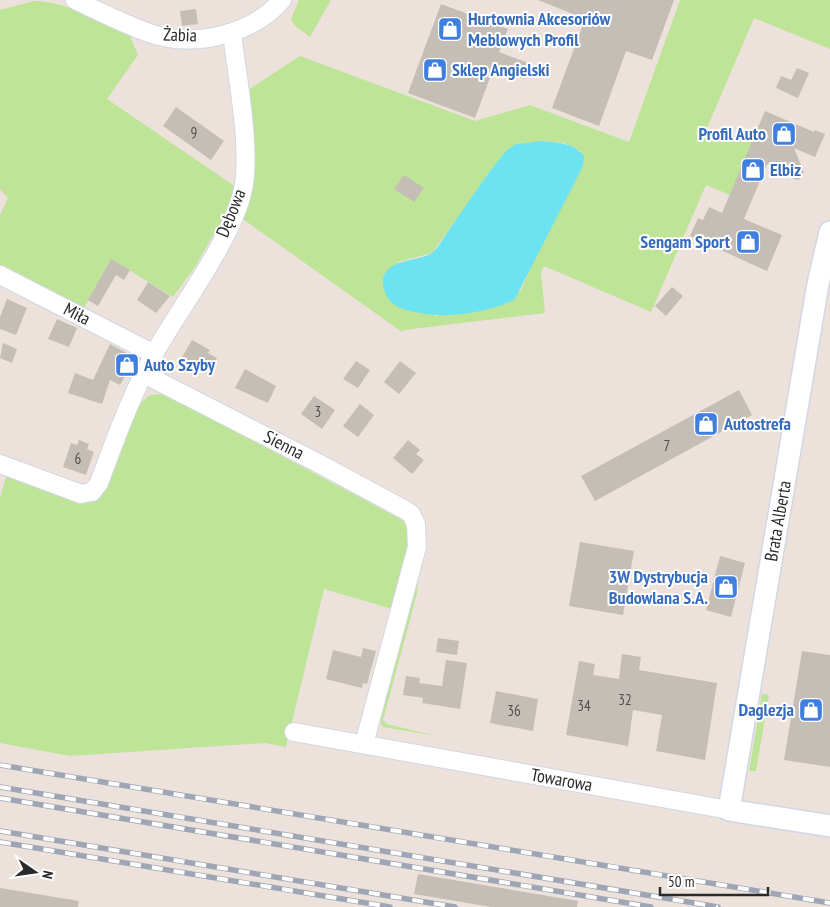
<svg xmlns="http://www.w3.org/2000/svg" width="830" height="907" font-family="'PT Sans Narrow',sans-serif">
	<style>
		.green { fill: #bee497; fill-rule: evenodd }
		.water { fill: #6de2f0 }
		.building { fill: #c4beb7 }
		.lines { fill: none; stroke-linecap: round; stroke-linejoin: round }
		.minor-casing { stroke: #d1d7e3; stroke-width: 20 }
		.tertiary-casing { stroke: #d1d7e3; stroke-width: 24 }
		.minor { stroke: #fff; stroke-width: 18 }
		.tertiary { stroke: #fff; stroke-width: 21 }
		.rail-casing { stroke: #9ea5b4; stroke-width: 5.5 }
		.rail { stroke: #fff; stroke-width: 4; stroke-dasharray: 11; stroke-linecap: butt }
		.labels { text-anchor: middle; stroke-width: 4; stroke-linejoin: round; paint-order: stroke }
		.number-label { font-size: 15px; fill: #504f4d }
		.shop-label { font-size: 18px; font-weight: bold; fill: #366cbe; stroke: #fff; text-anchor: start }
		.street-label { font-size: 18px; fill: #2a2a2a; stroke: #fff }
	</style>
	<rect width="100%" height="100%" fill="#ece2db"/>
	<g class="green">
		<path d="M 299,0 L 331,0 L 310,37 L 294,25 L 291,19 Z"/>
		<path d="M 680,0 L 830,0 L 830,49 L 754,18 L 704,135 L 755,136 L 730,195 L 706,185 L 651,312 L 544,266 L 541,272 L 545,313 L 404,330 L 402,332 L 240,217 L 245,92 L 300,56 L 475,121 L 530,105 L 629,142 ZM 542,141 L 565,143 L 581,151 L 521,290 L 506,304 L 435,316 L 398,262 L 432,253 L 507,150 L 516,144 Z"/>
		<path d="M 34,1 C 67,1 100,22 130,36 L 138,55 L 107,99 L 239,189 L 195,267 L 173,297 L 111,259 L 84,308 L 0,266 L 0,215 L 8,198 L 0,189 L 0,10 Z"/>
		<path d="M 156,394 L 167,395 L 408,523 L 410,545 L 392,609 L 324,589 L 286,747 L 265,743 L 70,756 L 0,743 L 0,498 L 7,473 C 35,485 63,501 93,501 L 103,491 L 138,406 L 148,396 Z"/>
		<path d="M 419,562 L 417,594 L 383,720 L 387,724 L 436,736 L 383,727 L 380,721 Z"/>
		<path d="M 762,694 L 769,695 L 756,771 L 749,771 Z"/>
	</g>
	<path class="water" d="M 542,141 C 558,143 575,142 584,157 L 583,166 L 515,299 C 495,311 449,318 426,314 C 411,311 391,310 385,292 C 373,257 420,263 433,252 C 440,246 445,235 451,227 C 469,202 486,174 507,150 L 516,144 Z"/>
	<g class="building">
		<path d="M 538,0 L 674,0 L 652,60 L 626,51 L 599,126 L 552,108 L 585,19 Z"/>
		<path d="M 441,4 L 508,29 L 499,52 L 531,64 L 525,79 L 494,67 L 475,118 L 408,93 Z"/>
		<path d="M 196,9 L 198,24 L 182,26 L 180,11 Z"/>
		<path d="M 797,68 L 809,73 L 798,98 L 776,88 L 781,76 L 791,80 Z"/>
		<path d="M 176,107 L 224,141 L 211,160 L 163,126 Z"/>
		<path d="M 765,111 L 814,132 L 815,130 L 825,134 L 815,157 L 794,148 L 804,172 L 801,178 L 798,180 L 789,177 L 785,172 L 767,164 L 744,219 L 782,235 L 767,271 L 690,236 L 698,218 L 703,220 L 709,207 L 722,213 Z"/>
		<path d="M 404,175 L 424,188 L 414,202 L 394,189 Z"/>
		<path d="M 111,259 L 130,270 L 124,280 L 116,275 L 98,306 L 88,300 Z"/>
		<path d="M 148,282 L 170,296 L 156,313 L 137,300 Z"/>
		<path d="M 672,287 L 683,296 L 666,316 L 655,306 Z"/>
		<path d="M 7,299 L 27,308 L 16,335 L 0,329 L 0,317 Z"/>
		<path d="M 57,319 L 77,328 L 69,347 L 48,339 Z"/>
		<path d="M 192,340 L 210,350 L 208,353 L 217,358 L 208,374 L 181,359 Z"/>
		<path d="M 3,343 L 17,349 L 12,363 L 0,358 Z"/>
		<path d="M 110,344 L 131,355 L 135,366 L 130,376 L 126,374 L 120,385 L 110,380 L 102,404 L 68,393 L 75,373 L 93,380 Z"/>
		<path d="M 356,361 L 370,370 L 358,388 L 343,379 Z"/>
		<path d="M 400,361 L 416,373 L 399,394 L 384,382 Z"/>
		<path d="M 245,369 L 276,386 L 268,403 L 235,388 Z"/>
		<path d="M 739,390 L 752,415 L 595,501 L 581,476 Z"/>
		<path d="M 314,396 L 335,410 L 322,429 L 301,414 Z"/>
		<path d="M 360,404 L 374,415 L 358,437 L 343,426 Z"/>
		<path d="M 79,440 L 89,444 L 87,449 L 94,452 L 86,475 L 63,467 L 71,443 L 77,445 Z"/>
		<path d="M 408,440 L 420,450 L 416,454 L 424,460 L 412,474 L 393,458 Z"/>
		<path d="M 580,542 L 634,551 L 623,615 L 569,606 Z"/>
		<path d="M 720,556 L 745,563 L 731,617 L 706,610 Z"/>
		<path d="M 438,638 L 459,641 L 457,655 L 436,652 Z"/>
		<path d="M 363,648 L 376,651 L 367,684 L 363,683 L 362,688 L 326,679 L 333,650 L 361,657 Z"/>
		<path d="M 802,651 L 830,655 L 830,767 L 784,760 Z"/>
		<path d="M 622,654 L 641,657 L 639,670 L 717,683 L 705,760 L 656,751 L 662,715 L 633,710 L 628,746 L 566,735 L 579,661 L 595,664 L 593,675 L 619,679 Z"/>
		<path d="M 446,660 L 467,663 L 460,709 L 422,703 L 423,698 L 403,695 L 406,676 L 420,678 L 419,683 L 442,686 Z"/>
		<path d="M 496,691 L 538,699 L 533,731 L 490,723 Z"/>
		<path d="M 418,874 L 578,901 L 577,907 L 491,907 L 414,894 Z"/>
		<path d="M 0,888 L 79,901 L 78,907 L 0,907 Z"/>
	</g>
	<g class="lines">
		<defs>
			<g id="minor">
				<path d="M 75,0 C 100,12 126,25 152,34 C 195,48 253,34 282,0"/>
				<path d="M 0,275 L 154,354"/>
				<path d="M 144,374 L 318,463 L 405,510 L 411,514 L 416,524 L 417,547 L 364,744"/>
				<path d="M 0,464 L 81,494 L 92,492 L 99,483 C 115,440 131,395 154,354 C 180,307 236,235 244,184 C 250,142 237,76 232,33"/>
				<path id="s1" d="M 294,732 L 729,810"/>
			</g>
			<path id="tertiary" d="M 830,232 L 818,284 L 729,810 L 830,826"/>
		</defs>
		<use href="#minor" class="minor-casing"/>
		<use href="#tertiary" class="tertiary-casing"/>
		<use href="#minor" class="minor"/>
		<use href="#tertiary" class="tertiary"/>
		<defs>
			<g id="rail">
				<path d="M 0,765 L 830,903"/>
				<path d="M 0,787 L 718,907"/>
				<path d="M 0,798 L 651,907"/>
				<path d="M 0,831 L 455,907"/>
				<path d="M 0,842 L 390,907"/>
			</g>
		</defs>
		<use href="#rail" class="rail-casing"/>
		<use href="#rail" class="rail"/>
	</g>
	<defs>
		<symbol id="shop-square" viewBox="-11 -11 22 22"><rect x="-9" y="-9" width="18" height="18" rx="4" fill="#3f7fe0" stroke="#fff"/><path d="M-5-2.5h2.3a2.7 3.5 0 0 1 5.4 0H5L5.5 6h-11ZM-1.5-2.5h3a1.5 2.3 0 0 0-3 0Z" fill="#fff"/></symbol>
	</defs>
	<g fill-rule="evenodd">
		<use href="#shop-square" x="436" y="15" width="28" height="28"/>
		<use href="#shop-square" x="421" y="56" width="28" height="28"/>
		<use href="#shop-square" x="770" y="120" width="28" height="28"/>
		<use href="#shop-square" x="739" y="156" width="28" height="28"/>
		<use href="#shop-square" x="734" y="228" width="28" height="28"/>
		<use href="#shop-square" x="113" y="351" width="28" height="28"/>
		<use href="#shop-square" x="692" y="410" width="28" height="28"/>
		<use href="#shop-square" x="712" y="573" width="28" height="28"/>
		<use href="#shop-square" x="797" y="696" width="28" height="28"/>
	</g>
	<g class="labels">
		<g class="number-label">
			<text x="194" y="138">9</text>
			<text x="318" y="417">3</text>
			<text x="667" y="451">7</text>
			<text x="78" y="464">6</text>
			<text x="625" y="705">32</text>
			<text x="584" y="711">34</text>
			<text x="514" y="716">36</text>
		</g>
		<g class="shop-label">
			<text x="468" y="25">Hurtownia Akcesoriów<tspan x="468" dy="21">Meblowych Profil</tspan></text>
			<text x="452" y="76">Sklep Angielski</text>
			<text x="766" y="140" text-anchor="end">Profil Auto</text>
			<text x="770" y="176">Elbiz</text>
			<text x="730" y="248" text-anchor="end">Sengam Sport</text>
			<text x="144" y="371">Auto Szyby</text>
			<text x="724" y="430">Autostrefa</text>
			<text x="708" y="583" text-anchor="end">3W Dystrybucja<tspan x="708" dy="21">Budowlana S.A.</tspan></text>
			<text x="794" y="716" text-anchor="end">Daglezja</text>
		</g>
		<g class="street-label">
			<text transform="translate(180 35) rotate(2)" y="6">Żabia</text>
			<text transform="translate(231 213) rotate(-68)" y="6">Dębowa</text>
			<text transform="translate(77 314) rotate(27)" y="6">Miła</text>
			<text transform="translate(284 445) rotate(27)" y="6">Sienna</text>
			<text transform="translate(778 521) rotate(-80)" y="6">Brata Alberta</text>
			<text dy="6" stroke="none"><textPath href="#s1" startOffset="272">Towarowa</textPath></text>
		</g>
	</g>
	<g transform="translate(35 872) rotate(103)" stroke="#ffffff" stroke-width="4" paint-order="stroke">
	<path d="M0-4L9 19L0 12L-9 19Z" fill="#2a2a2a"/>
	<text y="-8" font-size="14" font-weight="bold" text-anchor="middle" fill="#2a2a2a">N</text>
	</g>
	<path d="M660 887v8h108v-8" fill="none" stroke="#2a2a2a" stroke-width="2.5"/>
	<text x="668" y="887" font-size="15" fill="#2a2a2a" stroke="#ffffff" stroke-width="4" paint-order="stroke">50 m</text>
</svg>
